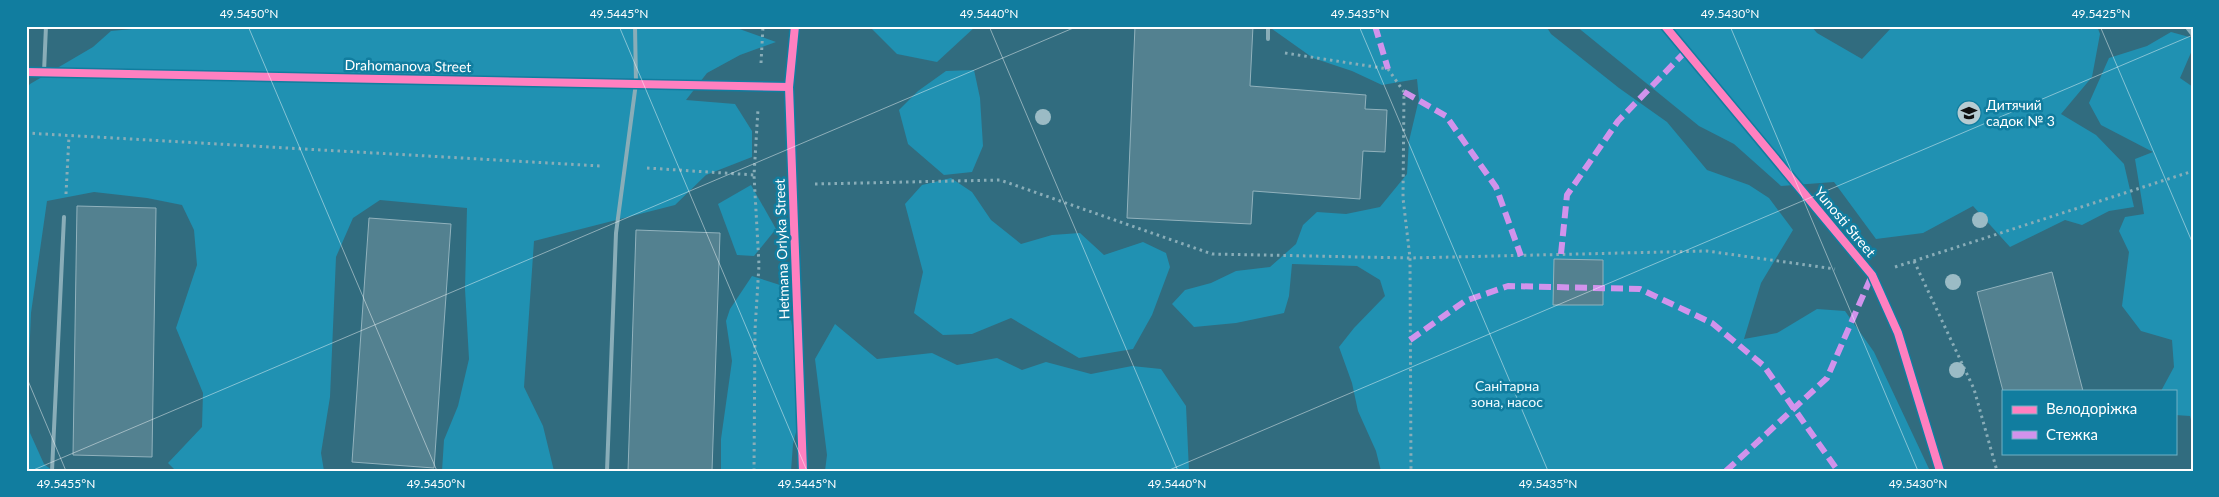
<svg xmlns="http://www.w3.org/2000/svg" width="2219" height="497" font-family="Lato,sans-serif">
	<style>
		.green { fill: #2091b2 }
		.building { fill: #538190; stroke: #91b2bd }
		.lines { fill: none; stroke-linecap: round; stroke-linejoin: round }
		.path { stroke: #89adb8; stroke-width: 3; stroke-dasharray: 2.5 4; stroke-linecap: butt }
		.lane { stroke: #89adb8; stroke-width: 4 }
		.street { stroke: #89adb8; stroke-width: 5 }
		.quiet { stroke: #d193ec; stroke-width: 6; stroke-dasharray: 12 6; stroke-linecap: butt }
		.cycleway-casing { stroke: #117d9f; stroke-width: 11 }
		.cycleway { stroke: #ff80c0; stroke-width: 8 }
		.tree { fill: #9bbbc5 }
		.ticks { fill: none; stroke: #fff; stroke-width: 1; stroke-opacity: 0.45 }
		.labels { text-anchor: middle; stroke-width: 5; stroke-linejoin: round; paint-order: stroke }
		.street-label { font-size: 14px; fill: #fff; stroke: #117d9f }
		.poi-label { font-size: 14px; fill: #fff; stroke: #117d9f; text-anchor: start }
		.park-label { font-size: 14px; fill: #f1fcff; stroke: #117d9f }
		.neatline { fill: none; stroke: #fff; stroke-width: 2 }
		.ticks-label { font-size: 12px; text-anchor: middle; fill: #fff }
	</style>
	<rect width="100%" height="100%" fill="#316c7f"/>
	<g class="green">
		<path d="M 164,26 L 731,26 L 776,42 L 740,55 L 707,73 L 686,100 L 735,104 L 752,131 L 752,157 L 706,175 L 675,205 L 534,241 L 524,387 L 543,426 L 554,471 L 442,471 L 444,440 L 458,406 L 469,359 L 465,289 L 467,208 L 380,200 L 353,218 L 336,257 L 330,397 L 321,453 L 324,471 L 176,471 L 168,463 L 202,427 L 203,393 L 176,328 L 197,265 L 194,230 L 182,205 L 147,198 L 94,192 L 47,201 L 31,313 L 28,384 L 30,433 L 44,464 L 53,471 L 26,471 L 26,89 L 30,84 L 93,47 L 111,31 Z"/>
		<path d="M 869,26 L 976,26 L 937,62 L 897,54 Z"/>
		<path d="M 1268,26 L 1546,26 L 1551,34 L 1619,88 L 1667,122 L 1707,170 L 1749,185 L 1769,198 L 1793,230 L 1761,283 L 1744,339 L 1777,333 L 1817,309 L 1845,311 L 1874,352 L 1930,471 L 1381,471 L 1376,451 L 1358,411 L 1352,383 L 1339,347 L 1354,328 L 1385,296 L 1380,280 L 1357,266 L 1292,264 L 1289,296 L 1284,313 L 1236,323 L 1194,327 L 1172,304 L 1185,290 L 1211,283 L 1236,271 L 1270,267 L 1296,244 L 1303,225 L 1317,212 L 1346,214 L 1380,207 L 1407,174 L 1409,141 L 1419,99 L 1417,79 L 1382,85 L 1352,71 L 1313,58 Z"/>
		<path d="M 1576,26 L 1811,26 L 1817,33 L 1862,59 L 1893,26 L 2097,26 L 2100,34 L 2092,77 L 2061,114 L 2096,135 L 2124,164 L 2134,207 L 2109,211 L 2082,225 L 2065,220 L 2010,247 L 1973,206 L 1923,233 L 1876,239 L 1834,182 L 1781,186 L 1734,144 L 1699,126 Z"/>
		<path d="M 2171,32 L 2193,38 L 2193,48 L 2180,78 L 2193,87 L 2193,427 L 2190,416 L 2175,415 L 2175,391 L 2161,391 L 2174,367 L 2172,340 L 2141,331 L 2122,306 L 2129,252 L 2119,231 L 2125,217 L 2144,214 L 2135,159 L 2153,152 L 2101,125 L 2089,103 L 2109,58 L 2147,46 Z"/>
		<path d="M 974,70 L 980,98 L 983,146 L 972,172 L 944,175 L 908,144 L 899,110 L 918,91 L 946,71 Z"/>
		<path d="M 951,178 L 972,192 L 991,220 L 1021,244 L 1052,235 L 1080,233 L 1104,255 L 1143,242 L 1166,253 L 1170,267 L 1152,315 L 1133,349 L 1079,358 L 1011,318 L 972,334 L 943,335 L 914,313 L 923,272 L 905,204 L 922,185 Z"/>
		<path d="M 751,185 L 776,229 L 754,256 L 737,255 L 718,204 Z"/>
		<path d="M 752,276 L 780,285 L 788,297 L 803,405 L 793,444 L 791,471 L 721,471 L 721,439 L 732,361 L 726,321 L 730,309 Z"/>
		<path d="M 835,324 L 877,359 L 932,353 L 957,365 L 997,358 L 1022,370 L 1046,362 L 1091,374 L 1132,366 L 1161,369 L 1186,406 L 1189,471 L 825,471 L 827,455 L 815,359 Z"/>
	</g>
	<g class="building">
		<path d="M 1135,26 L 1253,26 L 1250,86 L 1366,95 L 1365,109 L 1387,110 L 1385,152 L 1363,151 L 1360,199 L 1253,191 L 1251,224 L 1127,218 Z"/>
		<path d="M 77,206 L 156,208 L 152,457 L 73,455 Z"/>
		<path d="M 369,218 L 451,224 L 434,468 L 352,462 Z"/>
		<path d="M 636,230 L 720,233 L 712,471 L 628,471 Z"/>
		<path d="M 1554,259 L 1603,260 L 1603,305 L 1553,305 Z"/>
		<path d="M 2052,272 L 2083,391 L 2003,391 L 1977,292 Z"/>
	</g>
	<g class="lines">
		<g class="path">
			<path d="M 1285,53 L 1388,69 L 1404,92 L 1403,198 L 1410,258 L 1411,471"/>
			<path d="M 761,63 L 763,26"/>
			<path d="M 26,133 L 601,166"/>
			<path d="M 647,168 L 754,175"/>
			<path d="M 815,184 L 1000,180 L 1212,254 L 1410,258 L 1707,251 L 1835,269"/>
			<path d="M 66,194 L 69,136"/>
			<path d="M 1914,261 L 1974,389 L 1997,471"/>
			<path d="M 1895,267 L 2193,171"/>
			<path d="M 754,471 L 755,330 L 759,265 L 754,175 L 758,109"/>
		</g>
		<g class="lane">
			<path d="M 2186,26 L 2193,35"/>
			<path d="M 1268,39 L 1268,26"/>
			<path d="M 44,72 L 46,26"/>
			<path d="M 52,471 L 64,217"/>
			<path d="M 607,471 L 616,233 L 636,83 L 635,26"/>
		</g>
		<g class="street">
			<path d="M 795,26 L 789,87 L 803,471"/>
			<path d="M 1665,26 L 1872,275 L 1898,333 L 1940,471"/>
			<path d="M 26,72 L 789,87"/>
		</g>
		<g class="quiet">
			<path d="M 1375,26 L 1388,69"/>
			<path d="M 1404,92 L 1446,116 L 1496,187 L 1521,256"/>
			<path d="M 1561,254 L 1567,195 L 1618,121 L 1686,51"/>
			<path d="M 1410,340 L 1465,301 L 1508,286 L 1640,289 L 1712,323 L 1764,366 L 1838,471"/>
			<path d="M 1726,471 L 1827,378 L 1872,275"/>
		</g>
		<defs>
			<g id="cycleway">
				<path d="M 795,26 L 789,87 L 803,471"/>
				<path d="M 1665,26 L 1872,275 L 1898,333 L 1940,471"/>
				<path d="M 26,72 L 789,87"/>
			</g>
		</defs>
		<use href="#cycleway" class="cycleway-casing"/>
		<use href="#cycleway" class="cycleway"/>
	</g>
	<g class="tree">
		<circle cx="1043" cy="117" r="8"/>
		<circle cx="1980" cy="220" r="8"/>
		<circle cx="1953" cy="282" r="8"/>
		<circle cx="1957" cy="370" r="8"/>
	</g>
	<path class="ticks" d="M 248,26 L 437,471M 619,26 L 807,471M 989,26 L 1178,471M 1359,26 L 1548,471M 1730,26 L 1918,471M 2100,26 L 2193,244M 26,376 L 66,471M 31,471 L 1078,26M 1167,471 L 2193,35"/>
	<defs>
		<symbol id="school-disc" viewBox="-11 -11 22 22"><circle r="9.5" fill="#b7ccd2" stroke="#117d9f"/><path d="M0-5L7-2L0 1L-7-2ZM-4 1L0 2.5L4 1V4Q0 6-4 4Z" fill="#111"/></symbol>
	</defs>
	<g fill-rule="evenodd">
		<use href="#school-disc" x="1955" y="99" width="28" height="28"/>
	</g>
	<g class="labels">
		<g class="street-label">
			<text transform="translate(408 66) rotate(1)" y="5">Drahomanova Street</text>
			<text transform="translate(1845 222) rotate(50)" y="5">Yunosti Street</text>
			<text transform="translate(782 249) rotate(-92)" y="5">Hetmana Orlyka Street</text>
		</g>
		<g class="poi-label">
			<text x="1986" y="110">Дитячий<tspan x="1986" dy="16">садок № 3</tspan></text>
		</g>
		<g class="park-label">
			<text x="1507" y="391">Санітарна<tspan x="1507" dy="16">зона, насос</tspan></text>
		</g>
	</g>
	<rect width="2219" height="497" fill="none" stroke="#117d9f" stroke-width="55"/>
	<rect x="2002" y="390" width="175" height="65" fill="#117d9f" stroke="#70b1c5"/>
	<rect x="2012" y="406" width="25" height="8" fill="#ff80c0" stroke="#70b1c5"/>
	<text x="2046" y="414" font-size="15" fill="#ffffff">Велодоріжка</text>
	<rect x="2012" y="431" width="25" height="8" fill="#d193ec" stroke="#70b1c5"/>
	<text x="2046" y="440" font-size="15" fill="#ffffff">Стежка</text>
	<rect x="28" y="28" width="2164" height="442" class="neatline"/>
	<g class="ticks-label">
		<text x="249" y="18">49.5450°N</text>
		<text x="619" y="18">49.5445°N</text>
		<text x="989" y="18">49.5440°N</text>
		<text x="1360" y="18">49.5435°N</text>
		<text x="1730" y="18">49.5430°N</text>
		<text x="2101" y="18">49.5425°N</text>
		<text x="66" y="488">49.5455°N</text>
		<text x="436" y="488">49.5450°N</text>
		<text x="807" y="488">49.5445°N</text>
		<text x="1177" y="488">49.5440°N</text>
		<text x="1548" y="488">49.5435°N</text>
		<text x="1918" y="488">49.5430°N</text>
	</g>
</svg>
